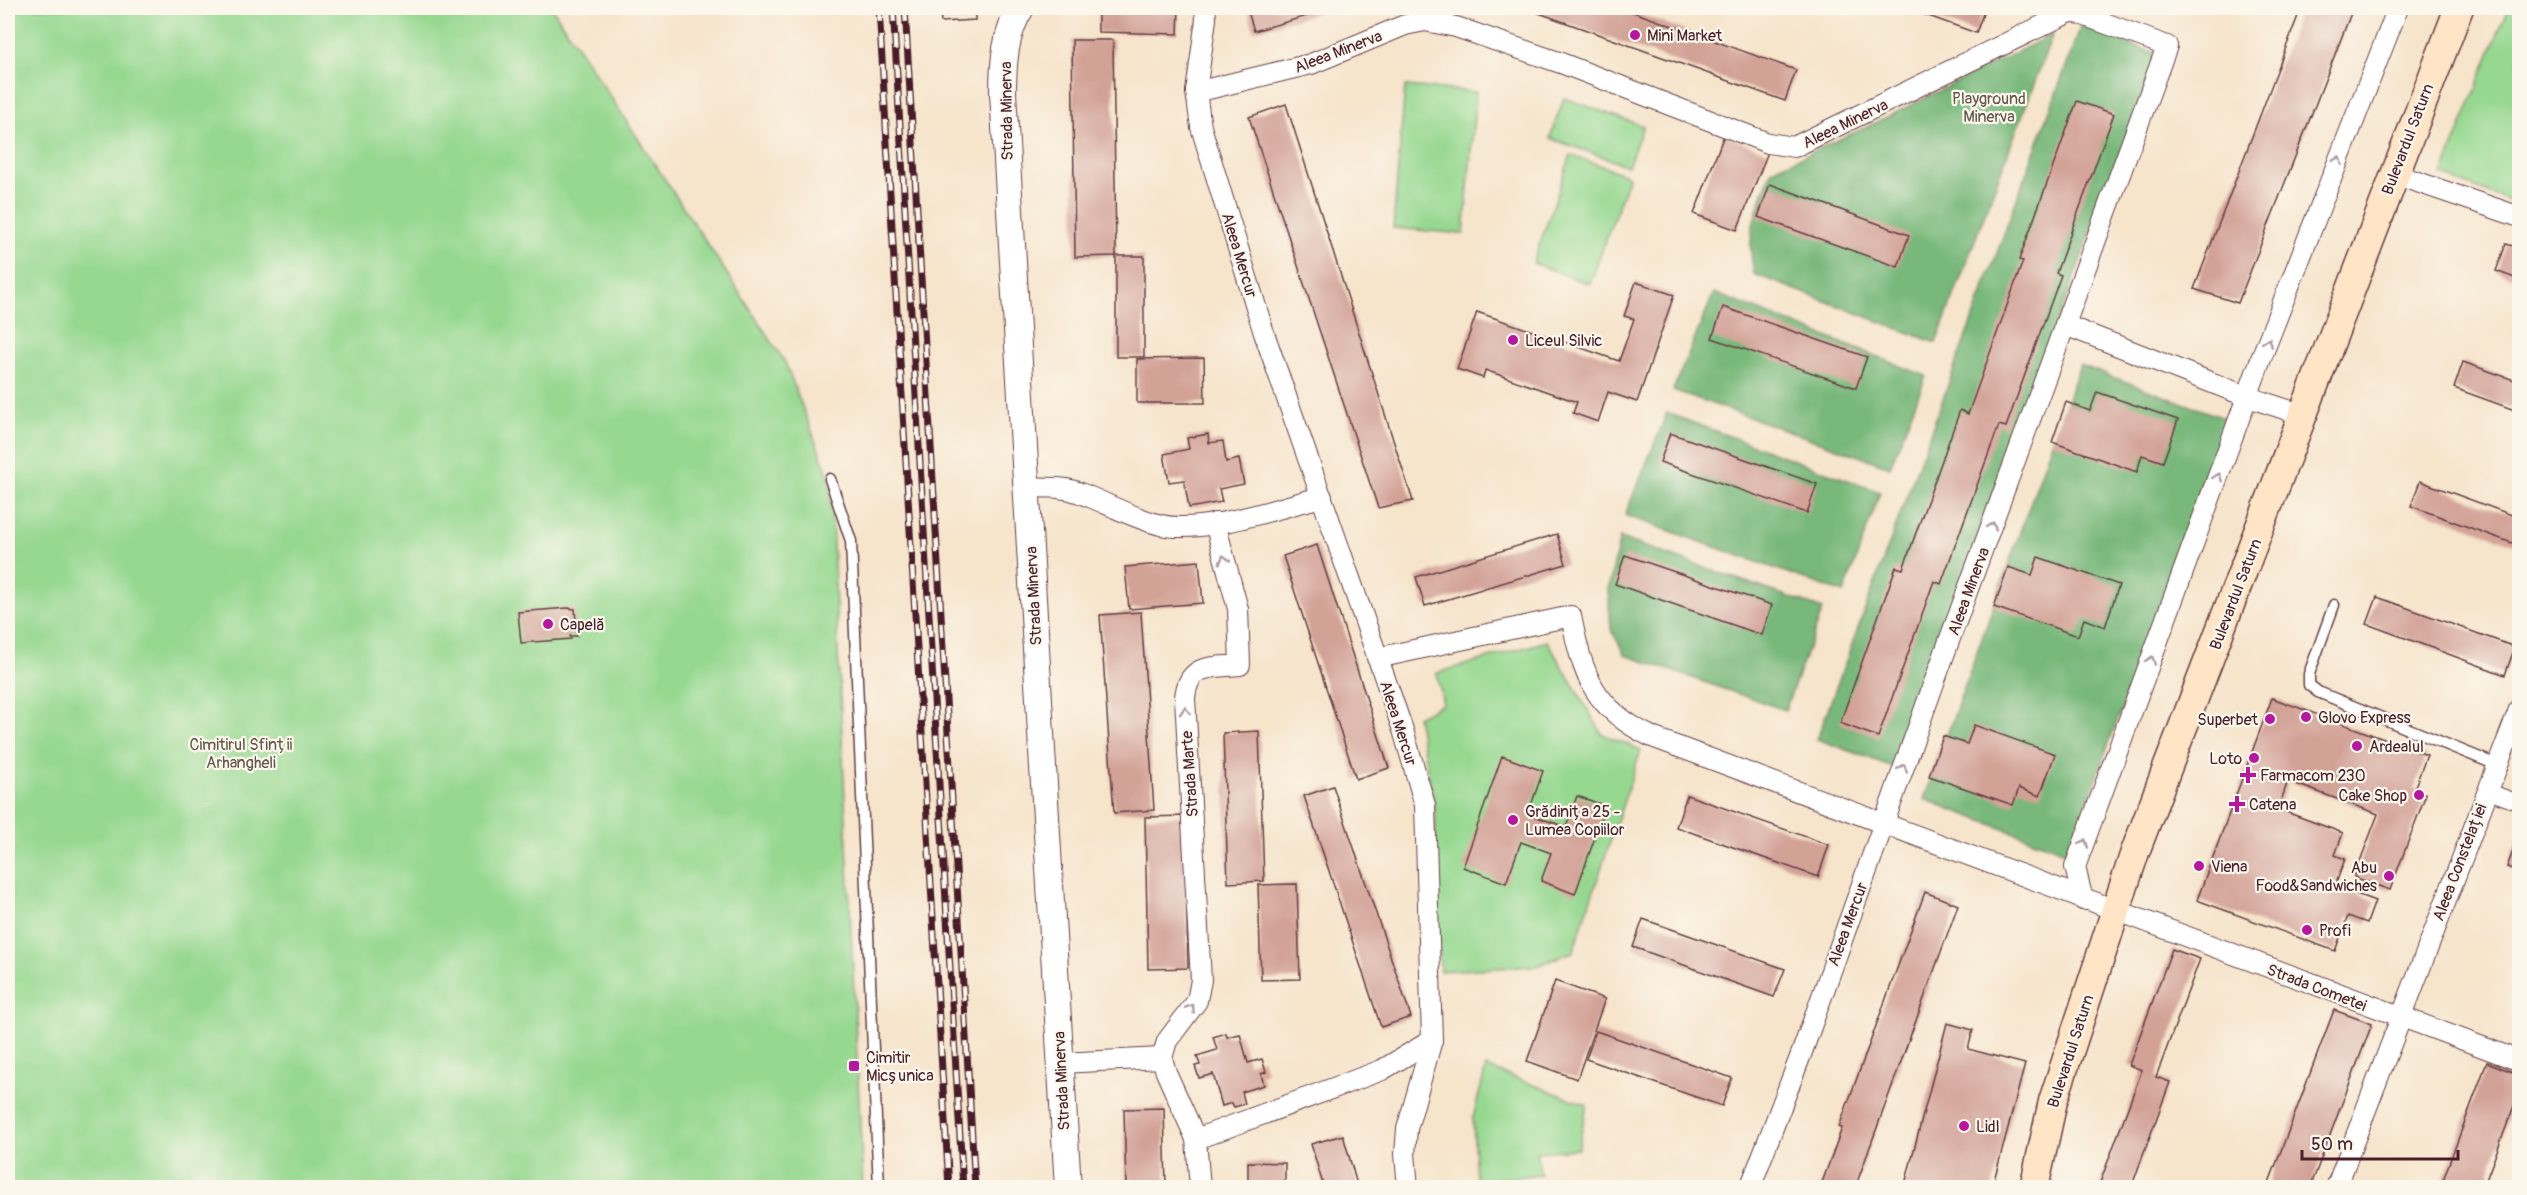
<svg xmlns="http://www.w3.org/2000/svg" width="2527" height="1195" font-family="Pangolin,sans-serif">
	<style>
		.green { fill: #96d890; stroke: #707c5e; stroke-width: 1.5 }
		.forest { fill: #78b87a; stroke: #616c52; stroke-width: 1.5 }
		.building { fill: #d3a297 }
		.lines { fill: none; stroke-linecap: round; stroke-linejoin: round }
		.service-casing { stroke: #643d43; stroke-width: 13 }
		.pedestrian-casing { stroke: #643d43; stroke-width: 17 }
		.minor-casing { stroke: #643d43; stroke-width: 22 }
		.tertiary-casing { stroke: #643d43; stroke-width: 28 }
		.secondary-casing { stroke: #643d43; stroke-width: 31 }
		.service { stroke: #fff; stroke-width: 10 }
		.pedestrian { stroke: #fff; stroke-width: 15 }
		.minor { stroke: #fff; stroke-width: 20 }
		.tertiary { stroke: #fff; stroke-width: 26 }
		.secondary { stroke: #ffe4c6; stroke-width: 28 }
		.rail-casing { stroke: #4a1f2b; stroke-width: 7 }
		.rail { stroke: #fbf7ec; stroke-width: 4.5; stroke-dasharray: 14; stroke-linecap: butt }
		.oneway { stroke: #ae9aa0 }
		.poi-dot { fill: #b5179e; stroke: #fbf7ec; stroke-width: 2 }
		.labels { text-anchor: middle; stroke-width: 4.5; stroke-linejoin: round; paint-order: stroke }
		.poi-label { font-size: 16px; fill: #4a1f2b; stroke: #fbf7ec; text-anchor: start }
		.street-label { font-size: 16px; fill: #4a1f2b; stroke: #fbf7ec }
		.park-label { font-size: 16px; fill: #615649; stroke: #fbf7ec }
	</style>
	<rect width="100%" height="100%" fill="#fbf7ec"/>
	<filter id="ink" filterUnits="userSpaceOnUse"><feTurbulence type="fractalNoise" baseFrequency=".0167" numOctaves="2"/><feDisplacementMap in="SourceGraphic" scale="12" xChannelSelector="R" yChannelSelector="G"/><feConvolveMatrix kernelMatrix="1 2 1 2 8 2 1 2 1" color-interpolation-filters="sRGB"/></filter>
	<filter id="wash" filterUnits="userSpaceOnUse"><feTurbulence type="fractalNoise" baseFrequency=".008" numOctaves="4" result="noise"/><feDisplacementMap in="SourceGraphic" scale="24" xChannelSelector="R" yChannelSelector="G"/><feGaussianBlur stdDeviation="1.35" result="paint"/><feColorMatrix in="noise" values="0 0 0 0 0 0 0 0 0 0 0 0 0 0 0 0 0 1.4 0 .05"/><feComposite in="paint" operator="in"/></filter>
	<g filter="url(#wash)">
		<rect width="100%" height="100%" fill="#f6e4cb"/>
		<g class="green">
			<path d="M 8,8 L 552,8 L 785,362 L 830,479 L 863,1187 L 8,1187 Z"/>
			<path d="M 2508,8 L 2519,8 L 2519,205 L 2442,175 Z"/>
			<path d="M 1405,86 L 1476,92 L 1464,234 L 1393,228 Z"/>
			<path d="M 1564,98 L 1643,126 L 1628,166 L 1550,138 Z"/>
			<path d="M 1571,155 L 1629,176 L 1590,284 L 1533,263 Z"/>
			<path d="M 1547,641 L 1602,734 L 1641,750 L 1573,952 L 1536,966 L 1440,971 L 1435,808 L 1417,717 L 1443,704 L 1437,673 Z"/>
			<path d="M 1486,1067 L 1587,1105 L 1578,1149 L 1536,1152 L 1541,1174 L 1476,1182 L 1473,1118 Z"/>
		</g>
		<g class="forest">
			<path d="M 2081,26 L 2157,54 L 1893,767 L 1817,739 Z"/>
			<path d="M 2053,34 L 1936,343 L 1754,274 C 1745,231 1757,210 1772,170 L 1875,123 Z"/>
			<path d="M 1714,293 L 1926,376 L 1890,467 L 1673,390 Z"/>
			<path d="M 2080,365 L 2229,420 L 2068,853 L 1924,799 Z"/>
			<path d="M 1667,413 L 1880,492 L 1844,593 L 1625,515 Z"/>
			<path d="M 1620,538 L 1823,609 L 1785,710 L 1625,655 L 1611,629 L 1608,590 Z"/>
		</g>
		<g id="blocks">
			<g class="building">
				<path d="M 940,8 L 975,8 L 975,20 L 941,22 Z"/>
				<path d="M 1098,8 L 1179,8 L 1178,34 L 1098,32 Z"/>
				<path d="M 1247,8 L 1335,8 L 1254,31 Z"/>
				<path d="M 1525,8 L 1622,8 L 1796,70 L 1785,101 Z"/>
				<path d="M 1906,8 L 1985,8 L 1976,33 Z"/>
				<path d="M 2301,8 L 2353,8 L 2238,303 L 2194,289 Z"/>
				<path d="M 1072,40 L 1113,40 L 1116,256 L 1075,257 Z"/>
				<path d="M 2077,101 L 2114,114 L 2056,273 L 2061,275 L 2006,427 L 1999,425 L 1941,584 L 1934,581 L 1878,737 L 1840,723 L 1896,567 L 1903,569 L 1960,410 L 1968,414 L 2023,261 L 2019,260 Z"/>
				<path d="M 1286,104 L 1398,455 L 1413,501 L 1378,508 L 1249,117 Z"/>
				<path d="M 1724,135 L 1768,152 L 1737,230 L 1694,214 Z"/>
				<path d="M 1770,184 L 1909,235 L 1898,267 L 1758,217 Z"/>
				<path d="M 2506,244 L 2520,248 L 2520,280 L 2496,271 Z"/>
				<rect x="1116" y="256" width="28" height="101"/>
				<path d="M 1636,282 L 1674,295 L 1637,402 L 1608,392 L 1598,422 L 1573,413 L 1577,402 L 1485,370 L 1483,378 L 1457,369 L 1477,312 L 1619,361 L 1634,319 L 1624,316 Z"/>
				<path d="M 1723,307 L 1867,357 L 1856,388 L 1712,338 Z"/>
				<path d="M 1204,358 L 1205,403 L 1137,403 L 1137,359 Z"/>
				<path d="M 2463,362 L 2520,382 L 2520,412 L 2454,388 Z"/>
				<path d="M 2097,392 L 2178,420 L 2163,462 L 2142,455 L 2137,472 L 2052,442 L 2066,402 L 2090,411 Z"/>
				<path d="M 1670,433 L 1817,484 L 1807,513 L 1660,462 Z"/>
				<path d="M 1208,434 L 1209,443 L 1223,441 L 1226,462 L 1239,459 L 1244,484 L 1219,489 L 1222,502 L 1189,508 L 1184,480 L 1169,482 L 1164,454 L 1189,449 L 1187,438 Z"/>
				<path d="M 2420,481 L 2520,518 L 2520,546 L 2411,506 Z"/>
				<path d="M 1557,534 L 1566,564 L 1425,606 L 1416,577 Z"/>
				<path d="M 1317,545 L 1389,768 L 1356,779 L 1283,556 Z"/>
				<path d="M 1625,555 L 1772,605 L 1762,635 L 1615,584 Z"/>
				<path d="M 2038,557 L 2119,585 L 2105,627 L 2084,619 L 2078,636 L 1994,607 L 2008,567 L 2032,575 Z"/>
				<path d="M 1199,561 L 1203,603 L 1129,609 L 1125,567 Z"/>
				<path d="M 2377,597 L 2515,647 L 2505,675 L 2367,624 Z"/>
				<path d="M 568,608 L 575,609 L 577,636 L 570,636 L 571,639 L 521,643 L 518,612 Z"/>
				<path d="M 1141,612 L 1154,810 L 1114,813 L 1100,615 Z"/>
				<path d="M 2272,698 L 2427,755 L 2414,789 L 2426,794 L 2390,890 L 2354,877 L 2378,814 L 2288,781 L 2278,809 L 2343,833 L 2335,855 L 2345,859 L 2335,886 L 2375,901 L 2367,923 L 2348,916 L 2335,951 L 2197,900 Z"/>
				<path d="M 1974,725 L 2055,754 L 2040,796 L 2019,788 L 2013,805 L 1929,776 L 1943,736 L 1967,744 Z"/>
				<path d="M 1259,731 L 1264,881 L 1228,883 L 1223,733 Z"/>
				<path d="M 1502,756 L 1543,771 L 1528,814 L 1566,827 L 1577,796 L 1606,806 L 1575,894 L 1541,881 L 1551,853 L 1521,842 L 1506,883 L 1463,867 Z"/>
				<path d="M 1333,786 L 1411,1017 L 1381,1027 L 1304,796 Z"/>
				<path d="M 1687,795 L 1829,845 L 1818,877 L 1676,827 Z"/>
				<path d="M 1185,816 L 1188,968 L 1148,969 L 1145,817 Z"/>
				<path d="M 2519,835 L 2520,835 L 2520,872 L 2507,867 Z"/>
				<path d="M 1297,884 L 1300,979 L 1261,980 L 1258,885 Z"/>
				<path d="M 1925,892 L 1958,905 L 1855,1188 L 1820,1188 L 1842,1128 L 1839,1127 Z"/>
				<path d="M 1643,919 L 1785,969 L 1774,997 L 1633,947 Z"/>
				<path d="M 2172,949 L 2200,959 L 2156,1077 L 2170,1082 L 2131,1188 L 2098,1188 L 2142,1070 L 2129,1065 Z"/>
				<path d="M 1555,981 L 1605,999 L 1577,1079 L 1527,1061 Z"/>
				<path d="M 2334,1010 L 2372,1024 L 2310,1188 L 2267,1188 Z"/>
				<path d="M 1947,1023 L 1973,1030 L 1968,1049 L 2025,1064 L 1992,1188 L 1904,1188 Z"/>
				<path d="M 1596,1031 L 1732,1078 L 1722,1106 L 1586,1059 Z"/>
				<path d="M 1226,1033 L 1227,1037 L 1240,1034 L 1248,1063 L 1262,1059 L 1266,1072 L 1261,1074 L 1264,1085 L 1242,1092 L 1245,1104 L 1234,1107 L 1232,1103 L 1222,1106 L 1213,1074 L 1199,1078 L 1195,1066 L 1200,1065 L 1197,1056 L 1217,1050 L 1213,1037 Z"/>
				<path d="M 2487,1062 L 2520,1075 L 2520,1090 L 2483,1188 L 2440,1188 Z"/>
				<path d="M 1164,1108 L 1166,1188 L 1126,1188 L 1124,1109 Z"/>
				<path d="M 1343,1135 L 1358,1188 L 1324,1188 L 1311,1144 Z"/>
				<path d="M 1248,1162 L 1285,1163 L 1285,1188 L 1248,1188 Z"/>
			</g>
		</g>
	</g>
	<g filter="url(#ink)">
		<use href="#blocks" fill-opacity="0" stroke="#643d43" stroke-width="1.5"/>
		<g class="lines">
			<defs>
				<g id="service">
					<path d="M 830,479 L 851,541 L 879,1188"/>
					<path d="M 2334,605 L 2309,674 L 2309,685 L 2318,692 L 2497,765"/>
				</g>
				<path id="pedestrian" d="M 2487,791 L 2520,803"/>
				<g id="minor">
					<path d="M 1205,8 L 1206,19 L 1196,92 L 1201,127 L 1264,333 L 1403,730 L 1425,805 L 1432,1040 L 1407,1129 L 1405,1154 L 1408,1188"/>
					<path d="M 1196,92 L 1311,64 L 1405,25 L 1425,21 L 1456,27 L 1561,63 L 1768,143 L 1794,147 L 2072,11 L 2167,46 L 1949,641 L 1802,1052 L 1750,1188"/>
					<path d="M 2394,174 L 2520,217"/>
					<path d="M 2065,325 L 2248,397 L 2303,415"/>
					<path d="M 1026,487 C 1044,488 1063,486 1080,493 C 1107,503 1132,518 1161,525 C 1203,535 1279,507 1322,497"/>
					<path d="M 1377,658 L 1571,616 C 1583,677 1594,709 1652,737 L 2520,1061"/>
					<path d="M 2083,900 L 2075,867 L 2265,348 L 2398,8"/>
					<path d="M 1060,1063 L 1162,1058"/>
					<path d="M 1196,1139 L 1382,1070 L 1432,1040"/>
					<path d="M 1200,1188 L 1196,1139 L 1166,1072 L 1162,1058 L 1167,1041 L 1197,1001 L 1201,980 L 1185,698 C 1188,663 1211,668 1240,665 L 1238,609 L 1215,523"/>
					<path d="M 2336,1188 L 2520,707"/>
				</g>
				<path id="tertiary" d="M 1021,8 C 1005,33 1003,63 1003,93 L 1068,1188"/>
				<path id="secondary" d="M 2034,1188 L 2053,1101 L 2135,852 L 2459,8"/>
			</defs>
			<use href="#service" class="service-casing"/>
			<use href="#pedestrian" class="pedestrian-casing"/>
			<use href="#minor" class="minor-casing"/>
			<use href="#tertiary" class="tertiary-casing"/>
			<use href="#secondary" class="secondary-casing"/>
			<use href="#service" class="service"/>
			<use href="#pedestrian" class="pedestrian"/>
			<use href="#minor" class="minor"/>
			<use href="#tertiary" class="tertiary"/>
			<use href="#secondary" class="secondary"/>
			<defs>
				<g id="rail">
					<path d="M 879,8 L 949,1188"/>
					<path d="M 893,8 L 963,1188"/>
					<path d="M 905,8 L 975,1188"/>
				</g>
			</defs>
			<use href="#rail" class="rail-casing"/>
			<use href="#rail" class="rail"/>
		</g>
		<defs><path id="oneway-chevron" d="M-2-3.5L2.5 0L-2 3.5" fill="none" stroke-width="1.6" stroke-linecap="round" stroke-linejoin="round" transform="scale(1.5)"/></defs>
		<g class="oneway">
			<use href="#oneway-chevron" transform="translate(2338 160) rotate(-69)"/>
			<use href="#oneway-chevron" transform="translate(2268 342) rotate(-69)"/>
			<use href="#oneway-chevron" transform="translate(2218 477) rotate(-70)"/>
			<use href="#oneway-chevron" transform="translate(1992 526) rotate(-70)"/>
			<use href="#oneway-chevron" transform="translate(1224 559) rotate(-105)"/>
			<use href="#oneway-chevron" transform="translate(2151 660) rotate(-70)"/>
			<use href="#oneway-chevron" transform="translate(1185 711) rotate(-94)"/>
			<use href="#oneway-chevron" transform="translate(1903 768) rotate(-70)"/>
			<use href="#oneway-chevron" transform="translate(2084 843) rotate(-70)"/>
			<use href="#oneway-chevron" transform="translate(1191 1008) rotate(-56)"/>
		</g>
	</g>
	<g class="poi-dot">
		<circle cx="1635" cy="35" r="6"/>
		<circle cx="1513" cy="340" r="6"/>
		<circle cx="548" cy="624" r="6"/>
		<circle cx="2306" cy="717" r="6"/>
		<circle cx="2270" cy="719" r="6"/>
		<circle cx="2357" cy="746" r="6"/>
		<circle cx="2254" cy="758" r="6"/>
		<path d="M2245 766h6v6h6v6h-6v6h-6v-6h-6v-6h6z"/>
		<circle cx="2419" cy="795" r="6"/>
		<path d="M2234 795h6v6h6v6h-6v6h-6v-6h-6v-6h6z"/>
		<circle cx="1513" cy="820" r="6"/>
		<circle cx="2199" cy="866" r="6"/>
		<circle cx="2389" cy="876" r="6"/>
		<circle cx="2307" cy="930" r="6"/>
		<rect x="848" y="1060" width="12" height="12" rx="3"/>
		<circle cx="1964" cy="1126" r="6"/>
	</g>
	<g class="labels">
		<g class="poi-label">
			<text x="1647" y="41">Mini Market</text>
			<text x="1525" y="346">Liceul Silvic</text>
			<text x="560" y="630">Capelă</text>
			<text x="2318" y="723">Glovo Express</text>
			<text x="2258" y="725" text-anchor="end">Superbet</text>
			<text x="2369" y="752">Ardealul</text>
			<text x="2242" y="764" text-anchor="end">Loto</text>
			<text x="2260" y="781">Farmacom 230</text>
			<text x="2407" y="801" text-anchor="end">Cake Shop</text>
			<text x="2249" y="810">Catena</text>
			<text x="1525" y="817">Grădinița 25 -<tspan x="1525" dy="18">Lumea Copiilor</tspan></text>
			<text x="2211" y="872">Viena</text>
			<text x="2377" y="873" text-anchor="end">Abu<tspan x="2377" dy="18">Food&amp;Sandwiches</tspan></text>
			<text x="2319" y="936">Profi</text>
			<text x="866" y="1063">Cimitir<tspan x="866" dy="18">Micșunica</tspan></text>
			<text x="1976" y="1132">Lidl</text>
		</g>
		<g class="street-label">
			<text transform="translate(1338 51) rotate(-21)" y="6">Aleea Minerva</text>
			<text transform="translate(1006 111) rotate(-91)" y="6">Strada Minerva</text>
			<text transform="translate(1845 123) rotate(-26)" y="6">Aleea Minerva</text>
			<text transform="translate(2407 139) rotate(-69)" y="6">Bulevardul Saturn</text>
			<text transform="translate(1240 255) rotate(73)" y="6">Aleea Mercur</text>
			<text transform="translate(1968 591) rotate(-70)" y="6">Aleea Minerva</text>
			<text transform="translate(2235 594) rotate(-69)" y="6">Bulevardul Saturn</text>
			<text transform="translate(1033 596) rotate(-93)" y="6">Strada Minerva</text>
			<text transform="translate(1399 723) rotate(72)" y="6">Aleea Mercur</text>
			<text transform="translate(1189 774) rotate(-94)" y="6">Strada Marte</text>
			<text transform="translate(2459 862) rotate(-69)" y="6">Aleea Constelației</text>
			<text transform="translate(1847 924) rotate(-70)" y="6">Aleea Mercur</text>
			<text transform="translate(2317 987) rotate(21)" y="6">Strada Cometei</text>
			<text transform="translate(2070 1051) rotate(-72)" y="6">Bulevardul Saturn</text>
			<text transform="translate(1061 1081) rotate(-93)" y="6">Strada Minerva</text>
		</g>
		<g class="park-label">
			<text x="1989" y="104">Playground<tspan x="1989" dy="18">Minerva</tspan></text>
			<text x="241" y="750">Cimitirul Sfinții<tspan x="241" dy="18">Arhangheli</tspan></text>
		</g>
	</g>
	<rect width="2527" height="1195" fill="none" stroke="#fbf7ec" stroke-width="30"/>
	<path d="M2302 1150v9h156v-9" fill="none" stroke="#4a1f2b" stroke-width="3"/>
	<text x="2311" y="1150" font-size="18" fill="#4a1f2b" stroke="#fbf7ec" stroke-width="4.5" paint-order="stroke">50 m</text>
</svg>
